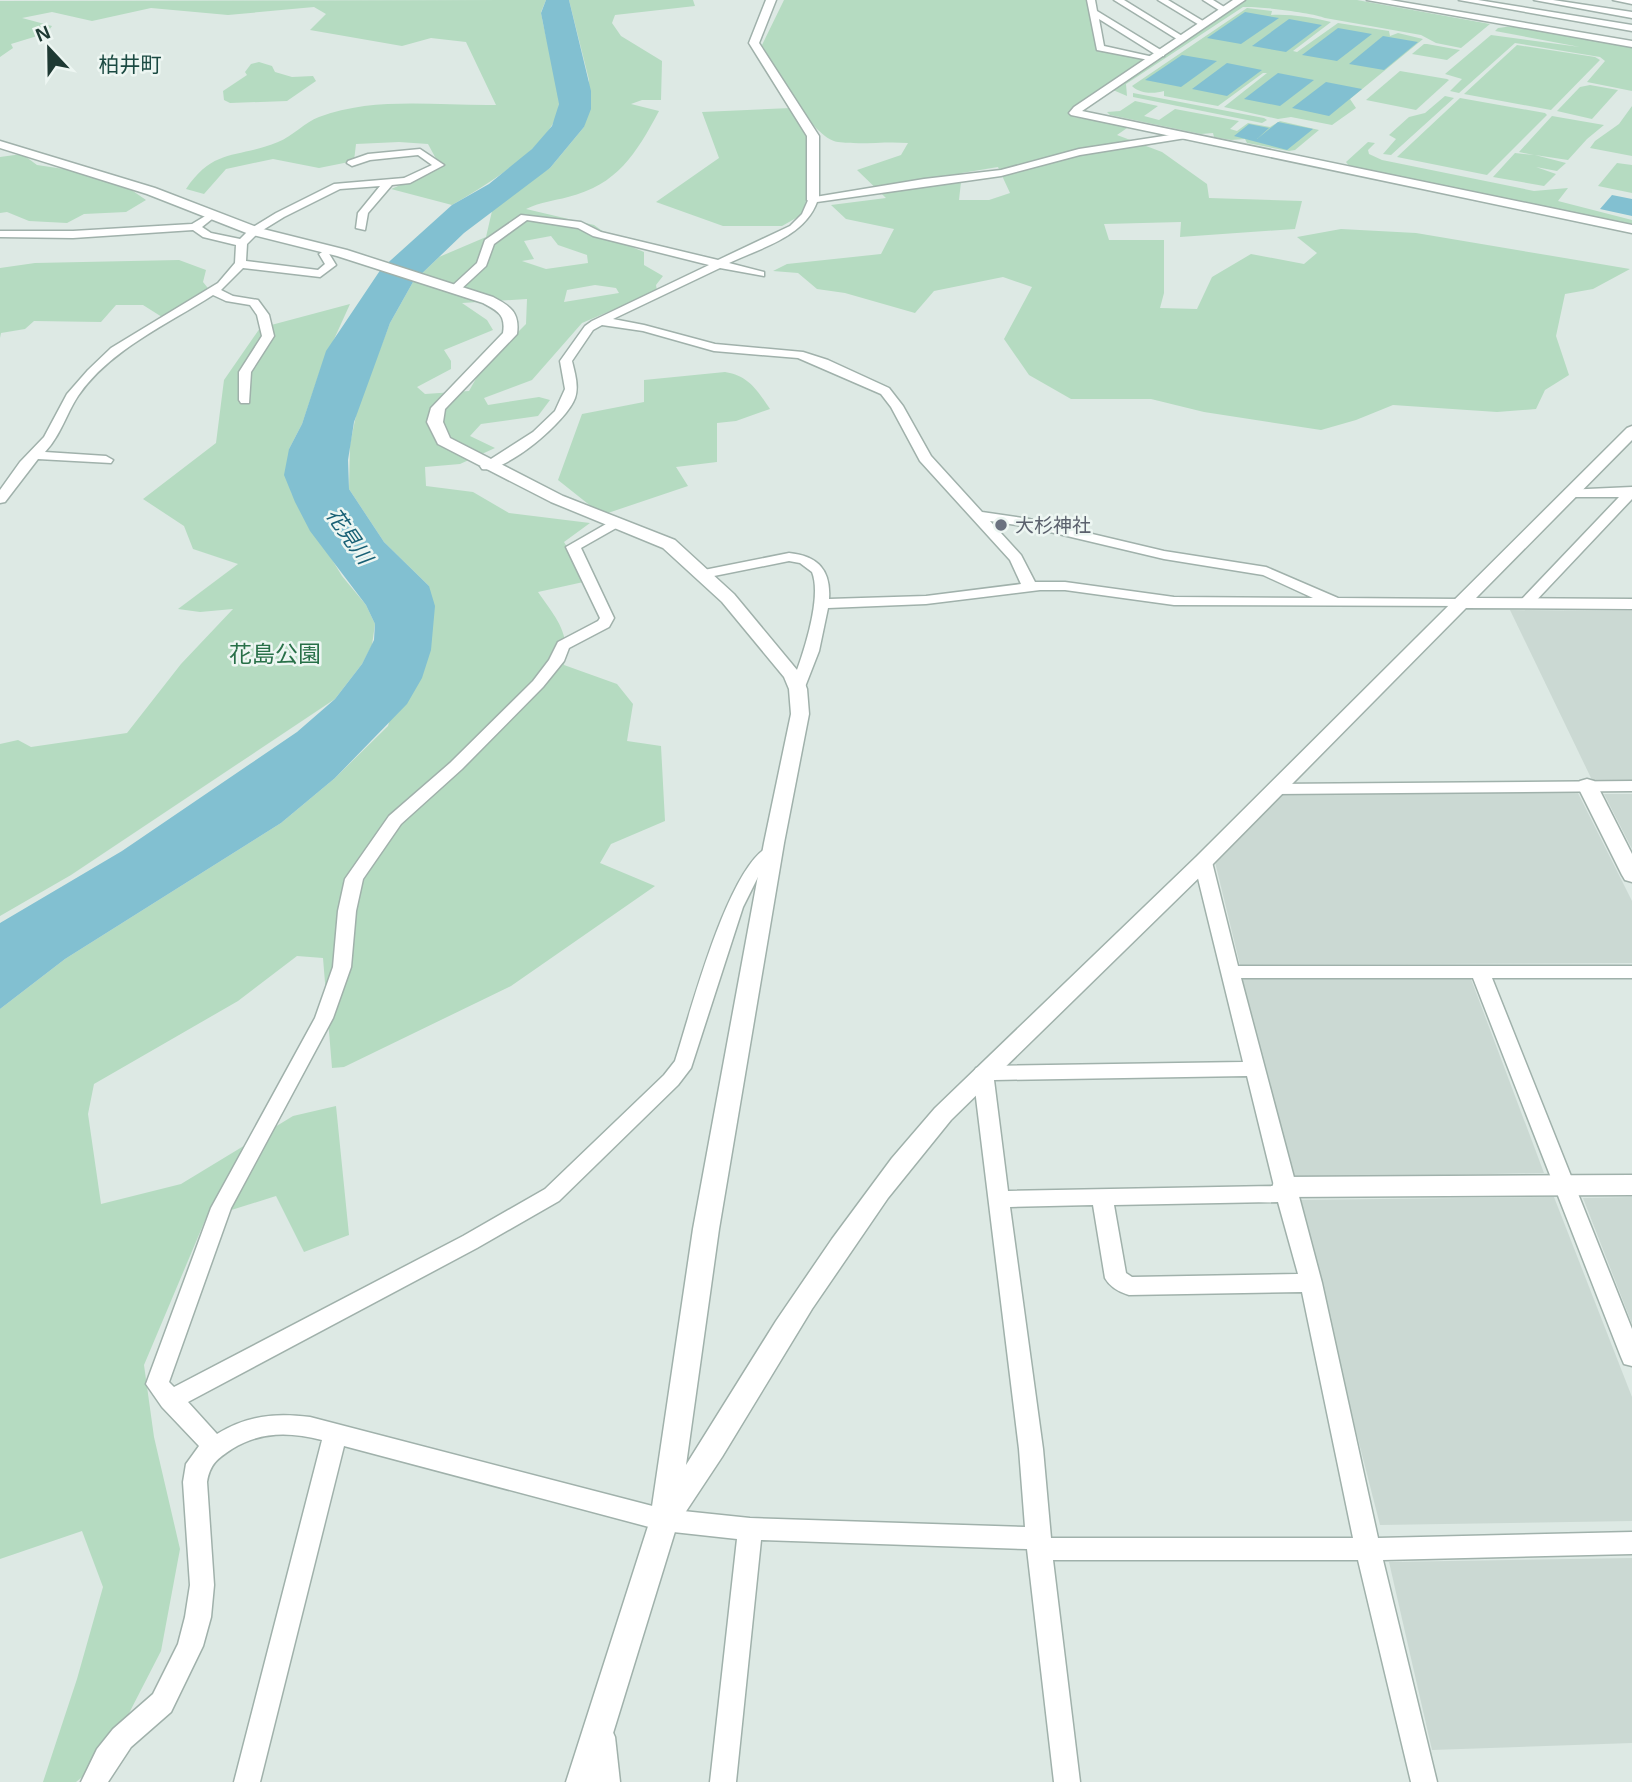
<svg xmlns="http://www.w3.org/2000/svg" width="1632" height="1782" font-family="Helvetica,'Noto Sans JP',sans-serif">
	<style>
		.built { fill: #cbd9d3 }
		.green { fill: #b5dbc1; fill-rule: evenodd }
		.water { fill: #82c0d1 }
		.lines { fill: none; stroke-linecap: round; stroke-linejoin: round }
		.minor-casing { stroke: #a0b1ab; stroke-width: 3 }
		.tertiary-casing { stroke: #a0b1ab; stroke-width: 3 }
		.minor { fill: #fff; fill-rule: evenodd }
		.tertiary { fill: #fff; fill-rule: evenodd }
		.worship-dot { fill: #6b7280; stroke: #edf6f2; stroke-width: 2.5 }
		.labels { text-anchor: middle; stroke-width: 5; stroke-linejoin: round; paint-order: stroke }
		.far-worship-label { font-size: 19px; fill: #5b616d; stroke: #edf6f2; text-anchor: start }
		.far-neighbourhood-label { font-size: 21px; fill: #1b4a42; stroke: #edf6f2 }
		.far-water-label { font-size: 21px; font-style: italic; fill: #186075; stroke: #edf6f2 }
		.park-label { font-size: 23px; fill: #287048; stroke: #edf6f2 }
	</style>
	<rect width="100%" height="100%" fill="#dde9e4"/>
	<g class="built">
		<path d="M 1510,610 L 1632,611 L 1632,780 L 1592,780 Z"/>
		<path d="M 1577,791 L 1632,901 L 1632,963 L 1240,965 L 1215,862 L 1284,794 Z"/>
		<path d="M 1604,794 L 1632,794 L 1632,849 Z"/>
		<path d="M 1237,979 L 1471,979 L 1544,1173 L 1294,1178 Z"/>
		<path d="M 1554,1197 L 1632,1397 L 1632,1521 L 1380,1525 L 1297,1200 Z"/>
		<path d="M 1632,1197 L 1632,1324 L 1583,1198 Z"/>
		<path d="M 1632,1558 L 1632,1743 L 1432,1750 L 1389,1562 Z"/>
	</g>
	<g class="green">
		<path d="M 546,0 L 541,12 C 545,39 559,78 559,103 C 558,144 483,187 452,205 L 391,189 L 441,168 L 428,144 L 399,142 L 356,144 L 354,161 L 319,168 L 273,159 L 226,169 L 204,194 L 186,189 C 214,147 237,159 278,142 C 293,136 305,122 319,117 C 374,96 439,106 496,105 L 466,42 L 431,38 L 402,46 L 310,30 L 326,14 L 314,7 L 228,15 L 151,8 L 92,21 L 52,12 L 22,18 L 52,26 L 47,33 L 11,44 L 13,48 L 0,57 L 0,1 Z"/>
		<path d="M 569,0 L 693,0 L 695,6 L 615,15 L 612,23 L 621,36 L 662,61 L 661,100 L 642,100 L 631,104 L 659,111 C 636,154 617,185 568,197 C 553,201 540,202 526,209 L 594,225 L 615,240 L 644,252 L 644,265 L 663,276 L 656,285 L 657,291 L 582,323 L 532,380 L 484,398 L 488,405 L 539,397 L 550,400 L 538,416 L 481,424 L 470,436 L 495,448 L 460,464 L 425,467 L 426,486 L 473,492 L 509,513 L 590,523 L 564,542 L 588,581 L 538,592 C 556,618 571,633 564,665 L 617,684 L 633,704 L 627,741 L 661,746 L 665,821 L 611,844 L 600,863 L 655,886 L 511,986 L 344,1067 L 332,1068 L 323,958 L 297,956 L 238,1001 L 94,1084 L 88,1114 L 101,1204 L 181,1184 L 293,1116 L 336,1106 L 349,1235 L 304,1252 L 276,1196 L 206,1218 L 144,1365 L 154,1437 L 180,1549 L 161,1651 L 106,1758 L 76,1782 L 43,1782 L 77,1679 L 103,1587 L 82,1531 L 0,1559 L 0,1009 L 65,959 L 281,823 L 335,778 L 388,726 L 429,586 L 384,542 L 349,489 L 350,444 L 358,406 L 390,323 L 413,282 L 439,257 L 486,237 L 492,211 L 515,190 L 550,168 L 584,127 L 589,80 ZM 551,236 L 558,245 L 587,255 L 588,263 L 546,269 L 522,261 L 534,259 L 524,241 ZM 595,285 L 616,288 L 619,293 L 564,302 L 567,290 ZM 527,299 L 526,324 L 482,368 L 469,391 L 425,394 L 417,387 L 451,369 L 451,361 L 444,350 L 493,330 L 487,320 L 462,303 Z"/>
		<path d="M 784,0 L 1088,0 L 1097,48 L 1147,58 L 1070,111 L 1073,117 L 1130,126 L 1117,135 L 1162,152 L 1207,184 L 1209,198 L 1302,201 L 1295,229 L 1180,237 L 1181,222 L 1104,224 L 1109,240 L 1164,240 L 1164,293 L 1160,308 L 1197,309 L 1212,277 L 1251,254 L 1304,264 L 1317,253 L 1297,237 L 1341,229 L 1416,233 L 1630,269 L 1593,289 L 1565,294 L 1556,336 L 1569,375 L 1545,390 L 1536,409 L 1497,412 L 1393,405 L 1356,420 L 1321,430 L 1204,412 L 1151,399 L 1071,399 L 1029,375 L 1004,339 L 1032,287 L 1003,277 L 934,291 L 915,313 L 845,293 L 817,289 L 798,273 L 773,271 L 787,264 L 881,254 L 894,229 L 846,219 L 831,205 L 886,198 L 857,170 L 901,155 L 908,143 C 885,141 861,145 838,142 C 811,138 775,68 762,45 ZM 998,167 L 1010,193 L 989,200 L 959,200 L 962,173 Z"/>
		<path d="M 1246,0 L 1357,0 L 1490,24 L 1461,48 L 1436,43 L 1421,35 L 1325,18 C 1314,13 1259,6 1243,7 L 1126,84 L 1127,96 L 1113,90 Z"/>
		<path d="M 1247,8 L 1272,11 L 1271,15 C 1290,14 1311,17 1331,22 L 1293,51 L 1297,52 L 1338,23 L 1389,31 L 1390,36 L 1398,33 L 1423,39 L 1350,99 L 1356,108 L 1332,125 L 1291,117 L 1278,119 L 1224,107 L 1267,73 L 1263,73 L 1218,106 L 1164,96 L 1164,91 C 1154,94 1140,94 1132,86 Z"/>
		<path d="M 1513,26 L 1632,47 L 1632,91 L 1587,82 L 1605,61 L 1600,57 L 1515,43 L 1459,93 L 1450,91 L 1462,79 L 1445,74 L 1491,35 L 1580,47 L 1495,31 L 1498,28 Z"/>
		<path d="M 1424,44 L 1427,44 L 1460,50 L 1447,60 L 1412,54 Z"/>
		<path d="M 1517,45 L 1595,57 L 1600,60 L 1551,110 L 1464,94 Z"/>
		<path d="M 259,62 L 272,66 L 275,72 L 292,77 L 313,76 L 316,81 L 287,101 L 230,103 L 224,100 L 223,91 L 247,75 L 245,72 L 251,64 Z"/>
		<path d="M 1400,71 L 1447,79 L 1449,80 L 1416,110 L 1366,100 Z"/>
		<path d="M 1590,85 L 1618,90 L 1592,119 L 1557,111 L 1580,87 Z"/>
		<path d="M 1133,93 L 1264,118 L 1267,120 L 1262,123 L 1133,97 Z"/>
		<path d="M 1445,96 L 1454,98 L 1391,155 L 1383,154 L 1396,139 L 1389,135 L 1409,117 L 1425,113 Z"/>
		<path d="M 1460,98 L 1545,113 L 1547,115 L 1487,175 L 1397,157 Z"/>
		<path d="M 1135,101 L 1158,106 L 1144,116 L 1159,120 L 1175,109 L 1239,121 L 1230,129 L 1237,131 L 1248,123 L 1270,127 L 1280,121 L 1319,130 L 1295,150 L 1289,151 L 1247,143 L 1245,139 L 1231,140 L 1214,137 L 1213,133 L 1201,134 L 1110,115 L 1107,112 L 1120,111 Z"/>
		<path d="M 1632,106 L 1632,156 L 1590,148 L 1595,141 L 1619,124 Z"/>
		<path d="M 791,108 L 811,140 L 805,213 L 782,226 L 723,226 L 656,202 L 719,158 L 702,112 Z"/>
		<path d="M 1552,116 L 1604,125 L 1587,139 L 1568,160 L 1535,155 L 1566,163 L 1557,171 L 1536,167 L 1556,174 L 1544,186 L 1493,177 L 1515,153 L 1534,155 L 1519,152 Z"/>
		<path d="M 1368,142 L 1375,143 L 1368,150 L 1369,154 L 1382,160 L 1534,191 L 1568,188 L 1558,201 L 1632,220 L 1632,227 L 1350,167 L 1346,162 Z"/>
		<path d="M 22,154 L 37,165 L 111,176 L 146,200 L 126,212 L 84,214 L 67,223 L 29,221 L 7,212 L 0,213 L 0,157 Z"/>
		<path d="M 1617,163 L 1632,165 L 1632,193 L 1598,186 Z"/>
		<path d="M 179,260 L 206,270 L 203,282 L 211,292 L 182,304 L 162,317 L 143,305 L 116,305 L 101,322 L 34,321 L 25,329 L 1,333 L 0,338 L 0,268 L 35,263 Z"/>
		<path d="M 350,304 L 321,368 L 302,424 L 289,449 L 291,492 L 342,576 L 366,605 L 375,624 L 372,645 L 362,664 L 335,699 L 71,875 L 0,916 L 0,744 L 18,740 L 31,747 L 127,733 L 181,664 L 233,609 L 200,612 L 178,609 L 238,564 L 193,549 L 184,526 L 143,499 L 216,443 L 224,380 L 260,328 Z"/>
		<path d="M 725,372 C 749,376 757,390 770,409 L 736,421 L 717,423 L 717,462 L 676,467 L 688,486 L 602,515 L 558,480 L 582,414 L 644,402 L 644,380 Z"/>
	</g>
	<g class="water">
		<path d="M 546,0 L 569,0 L 591,91 L 591,109 L 584,127 L 550,168 L 464,233 L 413,282 L 390,323 L 354,422 L 348,460 L 349,489 L 384,542 L 429,586 L 435,606 L 431,650 L 422,678 L 407,704 L 335,778 L 281,823 L 65,959 L 0,1009 L 0,923 L 122,851 L 297,732 L 335,699 L 362,664 L 374,640 L 375,624 L 366,605 L 310,531 L 295,502 L 284,475 L 289,449 L 302,424 L 326,351 L 381,269 L 452,205 L 489,184 L 532,149 L 552,126 L 559,104 L 541,13 Z"/>
		<path d="M 1245,12 L 1279,18 L 1241,44 L 1207,38 Z"/>
		<path d="M 1289,19 L 1322,25 L 1286,52 L 1252,46 Z"/>
		<path d="M 1338,28 L 1372,34 L 1337,61 L 1302,55 Z"/>
		<path d="M 1383,36 L 1418,42 L 1384,70 L 1349,64 Z"/>
		<path d="M 1182,55 L 1217,61 L 1181,87 L 1145,80 Z"/>
		<path d="M 1227,63 L 1262,70 L 1227,96 L 1192,89 Z"/>
		<path d="M 1278,73 L 1314,80 L 1280,106 L 1244,99 Z"/>
		<path d="M 1326,82 L 1362,89 L 1329,116 L 1292,108 Z"/>
		<path d="M 1278,122 L 1313,129 L 1287,150 L 1234,136 L 1249,124 L 1269,128 L 1257,139 Z"/>
		<path d="M 1612,195 L 1632,199 L 1632,216 L 1600,209 Z"/>
	</g>
	<g class="lines">
		<defs>
			<g id="minor">
				<path d="M 1087,0 L 1095,0 L 1097,11 L 1164,52 L 1164,56 L 1158,56 L 1099,19 L 1104,46 L 1158,58 L 1154,61 L 1097,50 Z"/>
				<path d="M 1114,0 L 1124,0 L 1187,39 L 1180,41 Z"/>
				<path d="M 1158,0 L 1168,0 L 1208,24 L 1201,26 Z"/>
				<path d="M 1203,0 L 1213,0 L 1229,10 L 1222,12 Z"/>
				<path d="M 1459,0 L 1478,0 L 1632,25 L 1632,31 Z"/>
				<path d="M 1534,0 L 1553,0 L 1632,12 L 1632,18 Z"/>
				<path d="M 1613,0 L 1632,0 L 1632,4 Z"/>
				<path d="M 1183,133 L 1186,134 L 1186,138 L 1080,155 L 1001,176 L 817,202 C 804,237 761,248 729,263 L 764,272 L 764,276 L 720,268 L 613,319 L 644,325 L 715,344 L 803,352 L 828,360 L 889,388 L 903,406 L 931,456 L 982,512 L 1029,519 L 1164,551 L 1266,567 L 1338,598 L 1459,599 L 1466,603 L 1464,606 L 1174,605 L 1065,590 L 1040,590 L 926,604 L 828,608 L 819,651 L 803,692 L 798,694 L 790,689 C 801,661 823,599 812,572 L 800,563 L 789,561 L 704,578 L 697,574 L 699,571 L 789,553 C 818,556 831,570 829,599 L 926,596 L 1021,584 L 1010,560 L 920,461 L 891,407 L 881,394 L 798,358 L 714,351 L 643,331 L 602,325 L 593,330 L 572,361 C 575,374 579,386 575,398 C 567,421 506,473 482,469 L 480,466 L 533,432 L 555,411 L 565,389 L 560,361 L 585,326 L 592,321 L 709,265 L 593,236 L 578,228 L 527,220 L 494,244 L 486,266 L 459,291 L 451,291 L 451,287 L 477,263 L 485,240 L 521,215 L 581,222 L 601,232 L 718,260 L 790,226 L 802,214 L 809,198 L 924,179 L 1001,170 L 1079,149 ZM 990,521 L 1029,527 L 1164,559 L 1263,575 L 1313,598 L 1174,597 L 1065,582 L 1035,582 L 1021,555 Z"/>
				<path d="M 420,149 L 444,165 L 410,183 L 392,185 L 368,213 L 365,230 L 356,228 L 358,213 L 380,186 L 340,189 L 284,217 L 258,233 L 247,244 L 246,261 L 318,270 L 325,264 L 319,254 L 324,251 L 328,252 L 336,265 L 320,277 L 243,268 L 221,290 L 233,296 L 258,300 L 269,315 L 274,336 L 251,372 L 249,403 L 241,403 L 239,400 L 239,372 L 262,336 L 257,315 L 250,305 L 226,301 L 213,295 C 168,324 109,350 78,396 C 66,414 61,435 45,452 L 106,456 L 113,460 L 111,463 L 38,459 L 5,502 L 0,503 L 0,490 L 20,462 L 44,437 L 67,394 L 88,370 L 111,348 L 218,283 L 235,263 L 236,245 L 203,237 L 193,230 L 73,238 L 0,237 L 0,231 L 73,231 L 192,224 L 212,212 L 217,215 L 202,227 L 211,233 L 240,239 L 250,229 L 276,213 L 334,184 L 404,178 L 432,165 L 418,155 L 370,160 L 352,166 L 347,163 L 348,161 L 368,154 Z"/>
				<path d="M 1632,487 L 1632,499 L 1530,607 L 1520,607 L 1518,604 L 1520,601 L 1619,497 L 1570,497 L 1565,496 L 1565,490 Z"/>
				<path d="M 613,520 L 618,521 L 618,527 L 581,548 L 614,618 L 609,627 L 569,648 L 564,661 L 543,687 L 462,769 L 401,824 L 363,879 L 356,911 L 351,967 L 333,1018 L 231,1208 L 169,1382 L 174,1387 L 463,1236 L 545,1189 L 664,1075 L 675,1061 C 689,1018 730,856 773,845 L 782,850 L 759,875 L 743,907 L 691,1068 L 678,1085 L 559,1201 L 477,1248 L 188,1402 L 217,1434 C 248,1415 275,1413 310,1417 L 664,1509 L 750,1518 L 1025,1527 L 1019,1449 L 973,1073 L 976,1068 L 983,1066 L 1243,1062 L 1194,862 L 1197,858 L 1209,858 L 1212,862 L 1238,966 L 1632,966 L 1632,978 L 1492,978 L 1632,1329 L 1632,1366 L 1624,1364 L 1621,1357 L 1473,978 L 1241,978 L 1322,1283 L 1378,1538 L 1632,1532 L 1632,1554 L 1383,1560 L 1437,1782 L 1411,1782 L 1358,1560 L 1053,1560 L 1080,1782 L 1054,1782 L 1027,1549 L 761,1540 L 736,1782 L 710,1782 L 737,1539 L 664,1531 L 344,1446 L 260,1782 L 234,1782 L 322,1440 C 290,1432 261,1431 232,1449 C 217,1459 210,1464 207,1482 L 214,1585 L 211,1617 L 203,1646 L 171,1712 L 131,1747 L 108,1782 L 81,1782 L 97,1749 L 113,1729 L 153,1694 L 178,1644 L 185,1617 L 190,1585 L 183,1482 L 186,1464 L 199,1446 L 162,1407 L 146,1384 L 211,1208 L 315,1018 L 333,967 L 338,911 L 345,879 L 389,816 L 450,763 L 533,681 L 549,660 L 558,642 L 598,621 L 600,618 L 566,547 ZM 1247,1076 L 1274,1186 L 1008,1191 L 994,1080 ZM 1278,1202 L 1298,1274 L 1132,1277 L 1126,1273 L 1114,1205 ZM 1093,1205 L 1105,1278 C 1110,1287 1119,1292 1129,1295 L 1302,1292 L 1353,1538 L 1051,1538 L 1043,1449 L 1010,1207 Z"/>
				<path d="M 1632,781 L 1632,791 L 1275,794 L 1267,789 L 1275,784 Z"/>
				<path d="M 602,1724 L 611,1728 L 615,1737 L 620,1782 L 594,1782 L 589,1737 L 593,1728 Z"/>
			</g>
			<g id="tertiary">
				<path d="M 766,0 L 776,0 L 759,43 L 819,136 L 819,200 L 813,204 L 807,200 L 807,136 L 749,43 Z"/>
				<path d="M 1233,0 L 1245,0 L 1082,111 L 1632,225 L 1632,233 L 1071,115 L 1069,113 L 1074,107 Z"/>
				<path d="M 1367,0 L 1390,0 L 1632,41 L 1632,47 Z"/>
				<path d="M 0,141 L 155,188 L 259,228 L 347,250 L 493,297 C 510,306 520,312 517,334 L 445,409 L 443,422 L 450,438 L 563,496 L 675,540 L 734,594 L 802,676 L 807,689 L 809,714 L 784,843 L 719,1229 L 686,1465 L 776,1321 L 832,1239 L 892,1158 L 935,1108 L 1196,857 L 1627,428 L 1632,426 L 1632,440 L 1476,598 L 1632,599 L 1632,609 L 1466,608 L 1210,867 L 951,1120 L 888,1198 L 812,1309 L 722,1457 L 677,1525 L 598,1782 L 566,1782 L 650,1520 L 693,1229 L 764,843 L 791,714 L 789,689 L 784,677 L 722,602 L 663,548 L 551,502 L 438,444 L 427,422 L 431,408 L 503,333 C 506,315 498,311 483,303 L 337,256 L 249,234 L 147,194 L 0,148 Z"/>
				<path d="M 1587,779 L 1594,781 L 1597,785 L 1632,854 L 1632,882 L 1625,880 L 1622,875 L 1577,785 L 1580,781 Z"/>
				<path d="M 1632,1175 L 1632,1195 L 1284,1197 L 1275,1194 L 1272,1187 L 1275,1180 L 1284,1177 Z"/>
			</g>
		</defs>
		<use href="#minor" class="minor-casing"/>
		<use href="#tertiary" class="tertiary-casing"/>
		<use href="#minor" class="minor"/>
		<use href="#tertiary" class="tertiary"/>
	</g>
	<circle class="worship-dot" cx="1001" cy="525" r="7"/>
	<g class="labels">
		<g class="far-worship-label">
			<text x="1015" y="532">大杉神社</text>
		</g>
		<g class="far-neighbourhood-label">
			<text x="130" y="72">柏井町</text>
		</g>
		<g class="far-water-label">
			<text transform="translate(349 536) rotate(55)" y="7">花見川</text>
		</g>
		<g class="park-label">
			<text x="275" y="662">花島公園</text>
		</g>
	</g>
	<g transform="translate(49 49) rotate(338)" stroke="#edf6f2" stroke-width="5" paint-order="stroke">
	<path d="M0-5L12 26L0 18L-12 26Z" fill="#1e3933"/>
	<text y="-10" font-size="19" font-weight="bold" text-anchor="middle" fill="#1e3933">N</text>
	</g>
</svg>
